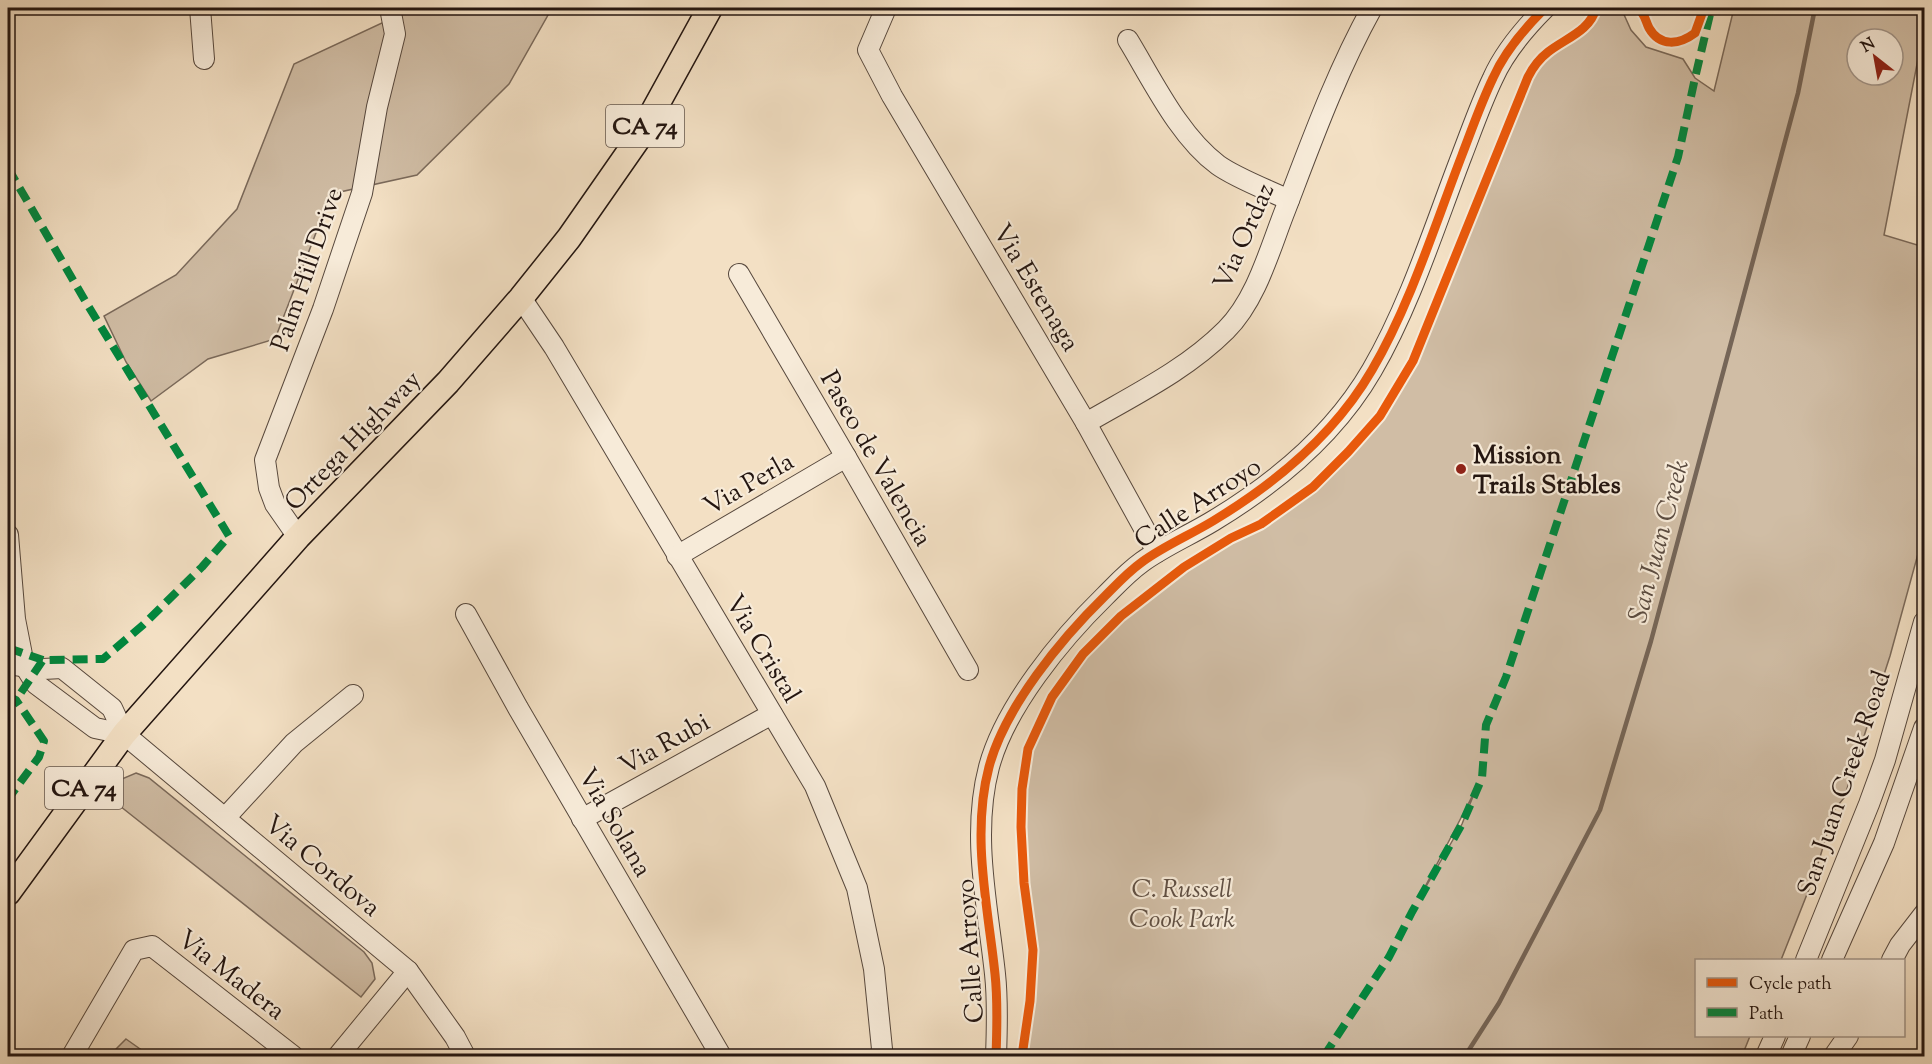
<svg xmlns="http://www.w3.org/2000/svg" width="1932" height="1064" font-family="'Sorts Mill Goudy',serif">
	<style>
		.green { fill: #d0bda5; stroke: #7a695a; stroke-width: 1.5; fill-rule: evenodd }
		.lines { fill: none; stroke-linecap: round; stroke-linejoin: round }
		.stream { stroke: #756557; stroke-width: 4.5 }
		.minor-casing { stroke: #57483d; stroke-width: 22 }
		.major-casing { stroke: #231510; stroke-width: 27 }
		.minor { stroke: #f7ebd9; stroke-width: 20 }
		.major { stroke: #f3e0c4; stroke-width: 24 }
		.quiet { stroke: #00873e; stroke-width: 8; stroke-dasharray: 15 8; stroke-linecap: butt }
		.cycleway-casing { stroke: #f7ebd9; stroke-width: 13 }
		.cycleway { stroke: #e8590c; stroke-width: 9 }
		.poi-dot { fill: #8f2418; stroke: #f7ebd9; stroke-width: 2 }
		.labels { text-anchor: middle; stroke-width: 4.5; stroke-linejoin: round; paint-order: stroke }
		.shield { fill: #f7ebd9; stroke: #63554c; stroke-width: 1.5 }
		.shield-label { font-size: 24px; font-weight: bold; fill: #231510 }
		.street-label { font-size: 26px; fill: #231510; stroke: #f7ebd9 }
		.poi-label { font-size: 26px; font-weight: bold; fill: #231510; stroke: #f7ebd9; text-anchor: start }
		.park-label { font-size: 26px; font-style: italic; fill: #605044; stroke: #f7ebd9 }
		.water-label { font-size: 27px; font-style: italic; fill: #5a4b40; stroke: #f7ebd9 }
	</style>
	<rect width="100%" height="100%" fill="#f3e0c4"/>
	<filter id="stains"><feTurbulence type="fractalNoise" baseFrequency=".00333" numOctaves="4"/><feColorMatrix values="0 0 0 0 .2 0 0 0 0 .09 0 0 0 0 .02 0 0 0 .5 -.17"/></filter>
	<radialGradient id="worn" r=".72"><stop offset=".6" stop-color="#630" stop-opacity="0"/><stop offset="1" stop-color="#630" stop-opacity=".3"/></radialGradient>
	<g class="green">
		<path d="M 414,8 L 552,8 L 509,84 L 417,175 L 331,194 L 275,339 L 208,359 L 151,401 L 126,362 L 104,316 L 176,275 L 237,209 L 294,64 Z"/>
		<path d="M 1596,8 L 1621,8 L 1631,30 L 1646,47 L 1683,59 L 1695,78 L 1714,91 L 1734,8 L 1924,8 L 1924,28 L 1884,235 L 1924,247 L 1924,532 L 1890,656 L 1844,798 L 1834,810 L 1815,874 L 1781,960 L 1696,960 L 1696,1036 L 1750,1036 L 1742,1056 L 1025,1056 C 1027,1023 1033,984 1032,951 C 1032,937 1029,923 1027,910 C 1022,866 1014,787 1029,746 C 1055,680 1103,625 1161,584 C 1224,540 1295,509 1348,452 C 1400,398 1423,337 1451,269 C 1476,205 1500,140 1528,77 C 1533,67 1539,59 1548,52 C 1565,39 1590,30 1596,8 ZM 1857,39 L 1893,39 L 1893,75 L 1857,75 ZM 1476,789 L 1462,824 L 1424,890 L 1424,889 Z"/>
		<path d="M 136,773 L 149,778 L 364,952 L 372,963 L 375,979 L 361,997 L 106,795 L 117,781 Z"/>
		<path d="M 126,1039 L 150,1056 L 116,1056 L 113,1052 Z"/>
	</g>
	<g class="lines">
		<path class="stream" d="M 1465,1056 L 1499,1003 L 1600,810 L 1651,641 L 1798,93 L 1815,8"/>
		<defs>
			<g id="minor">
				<path d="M 200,8 L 204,59"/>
				<path d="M 886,8 L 868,50 L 892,96 L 1086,423 L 1157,552"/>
				<path d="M 1128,40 C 1153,81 1179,136 1218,165 C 1236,178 1268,190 1289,200"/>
				<path d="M 739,274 L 846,457 L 968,670"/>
				<path d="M 521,298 L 554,347 L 815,786 L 857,888 L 874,969 L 882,1049 L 880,1056"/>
				<path d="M 1086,423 C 1134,395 1186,370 1226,330 C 1257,299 1270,248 1286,208 C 1312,140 1337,71 1372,8"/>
				<path d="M 8,535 L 15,619 L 24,665 L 36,684 L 95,728 L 124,734 L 408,971 L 455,1037 L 465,1056"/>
				<path d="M 298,537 L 275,504 L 269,488 L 265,460 L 323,309 L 362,193 L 377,107 L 395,34 L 390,8"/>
				<path d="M 677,556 L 846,457"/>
				<path d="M 466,614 L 518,708 L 721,1056"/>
				<path d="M 8,664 L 43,669 L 62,668 L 112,708 L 124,734"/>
				<path d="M 225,818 L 294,743 L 353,695"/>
				<path d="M 582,819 L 772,714"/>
				<path d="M 1806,960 L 1869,804 L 1885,760 L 1924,622"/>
				<path d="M 1832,960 L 1884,843 L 1924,728"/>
				<path d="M 1892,960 L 1900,945 L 1924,914"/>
				<path d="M 72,1056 L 134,950 L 152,946 L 293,1056"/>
				<path d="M 338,1056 L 408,971"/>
				<path d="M 996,1056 C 997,1030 998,1001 995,974 C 988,907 971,835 989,767 C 1005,707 1061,639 1105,596 C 1117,584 1128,572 1142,562 C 1164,546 1190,535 1213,521 C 1276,483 1335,434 1372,370 C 1410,305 1435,225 1462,155 C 1472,129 1481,103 1493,78 C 1505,51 1525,28 1545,8"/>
				<path d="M 1766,1056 L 1775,1036"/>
				<path d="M 1791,1056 L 1800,1036"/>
				<path d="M 1834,1056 L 1848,1036"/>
			</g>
			<path id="major" d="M 8,893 L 124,734 L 298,537 L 448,382 L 521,298 L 569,238 L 638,139 L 710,8"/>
		</defs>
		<use href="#minor" class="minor-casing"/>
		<use href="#major" class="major-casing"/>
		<use href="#minor" class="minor"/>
		<use href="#major" class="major"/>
		<g class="quiet">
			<path d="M 8,168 L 87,304 L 229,536 L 202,567 L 143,625 L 103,659 L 43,660 L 16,700"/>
			<path d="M 8,648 L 43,660"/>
			<path d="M 8,696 L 16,700 L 44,741 L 39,757 L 8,799"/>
			<path d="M 1324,1056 L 1389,957 L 1412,912 L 1462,824 L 1482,778 L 1486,725 L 1506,677 L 1678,157 L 1695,78 L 1711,10"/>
		</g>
		<defs>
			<g id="cycleway">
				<path d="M 1637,8 C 1645,13 1645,20 1649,28 C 1660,47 1679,45 1695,33 L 1704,8"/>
				<path d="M 996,1056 C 997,1030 998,1001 995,974 C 988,907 971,835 989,767 C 1005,707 1061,639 1105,596 C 1117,584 1128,572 1142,562 C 1164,546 1190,535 1213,521 C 1276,483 1335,434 1372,370 C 1410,305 1435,225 1462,155 C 1472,129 1481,103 1493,78 C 1505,51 1525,28 1545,8"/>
				<path d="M 1022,1056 L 1030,1001 L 1033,950 L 1024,883 L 1021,827 L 1022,789 L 1028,749 L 1052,697 L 1083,654 L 1121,616 L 1184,567 L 1231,538 L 1261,524 L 1313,487 L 1348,452 L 1380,416 L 1413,361 L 1528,77 C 1533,67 1539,59 1548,52 C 1566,38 1590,31 1596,8"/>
			</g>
		</defs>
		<use href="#cycleway" class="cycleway-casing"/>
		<use href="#cycleway" class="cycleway"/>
	</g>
	<circle class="poi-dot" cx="1461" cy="469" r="6"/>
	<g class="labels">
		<g class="shield">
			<rect x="606" y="105" width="78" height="42" rx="4.5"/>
			<rect x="45" y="767" width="78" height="42" rx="4.5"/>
		</g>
		<g class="shield-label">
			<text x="645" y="134">CA 74</text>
			<text x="84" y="796">CA 74</text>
		</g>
		<g class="street-label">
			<text transform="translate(1243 236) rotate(-66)" y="9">Via Ordaz</text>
			<text transform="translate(306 269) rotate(-71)" y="9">Palm Hill Drive</text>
			<text transform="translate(1037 287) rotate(59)" y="9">Via Estenaga</text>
			<text transform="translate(352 440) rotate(-46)" y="9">Ortega Highway</text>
			<text transform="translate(877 458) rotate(60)" y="9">Paseo de Valencia</text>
			<text transform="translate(748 483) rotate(-30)" y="9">Via Perla</text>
			<text transform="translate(1197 502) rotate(-33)" y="9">Calle Arroyo</text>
			<text transform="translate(764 648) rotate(59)" y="9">Via Cristal</text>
			<text transform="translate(664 743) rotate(-29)" y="9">Via Rubi</text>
			<text transform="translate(1843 783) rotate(-71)" y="9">San Juan Creek Road</text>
			<text transform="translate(616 822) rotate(60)" y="9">Via Solana</text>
			<text transform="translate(323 865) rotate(40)" y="9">Via Cordova</text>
			<text transform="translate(969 951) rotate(-94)" y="9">Calle Arroyo</text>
			<text transform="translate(232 974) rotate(38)" y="9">Via Madera</text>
		</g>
		<g class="poi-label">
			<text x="1473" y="463">Mission<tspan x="1473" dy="30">Trails Stables</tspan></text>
		</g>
		<g class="park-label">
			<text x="1182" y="897">C. Russell<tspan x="1182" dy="30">Cook Park</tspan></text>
		</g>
		<g class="water-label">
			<text transform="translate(1658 541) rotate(-75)" y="9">San Juan Creek</text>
		</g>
	</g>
	<rect width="1932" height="1064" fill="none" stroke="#f3e0c4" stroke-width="30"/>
	<rect x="9" y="9" width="1914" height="1046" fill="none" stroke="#231510" stroke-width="3"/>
	<rect x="15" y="15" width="1902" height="1034" fill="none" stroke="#231510" stroke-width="1.5"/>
	<rect x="1695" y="959" width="210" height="78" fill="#f7ebd9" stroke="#a29589" stroke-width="1.5"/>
	<rect x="1707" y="978" width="30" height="9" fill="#e8590c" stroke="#a29589" stroke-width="1.5"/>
	<text x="1749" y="989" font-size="18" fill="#231510">Cycle path</text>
	<rect x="1707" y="1008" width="30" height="9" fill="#00873e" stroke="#a29589" stroke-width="1.5"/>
	<text x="1749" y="1019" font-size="18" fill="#231510">Path</text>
	<g transform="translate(1875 57) rotate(329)"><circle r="28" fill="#f7ebd9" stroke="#a29589" stroke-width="1.5"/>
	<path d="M0-4.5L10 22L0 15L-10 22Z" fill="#8f2418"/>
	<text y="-9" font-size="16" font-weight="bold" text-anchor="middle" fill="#231510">N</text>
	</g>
	<rect width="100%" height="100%" filter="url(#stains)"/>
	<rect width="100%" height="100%" fill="url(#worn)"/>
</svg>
